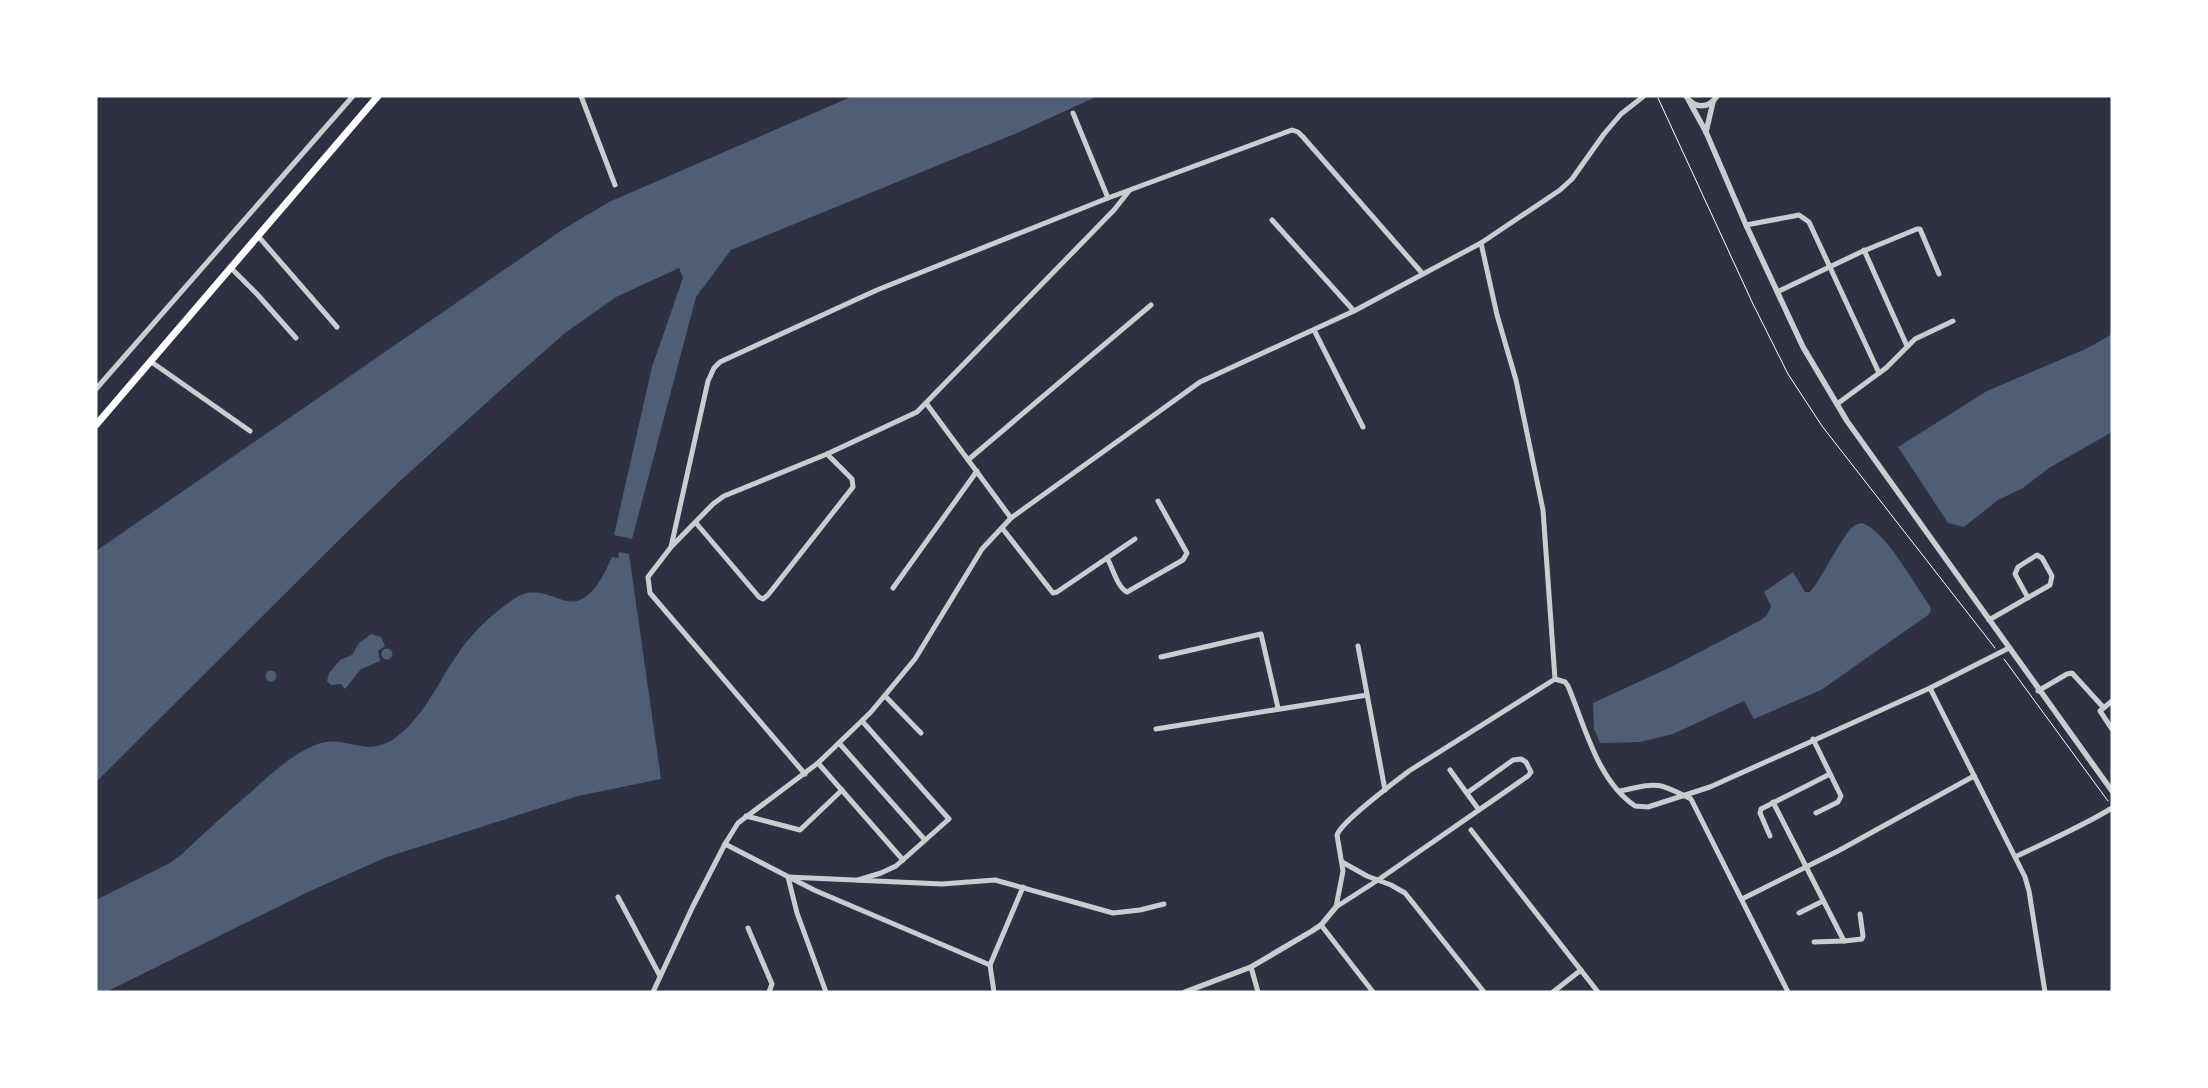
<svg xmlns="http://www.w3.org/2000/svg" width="2208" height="1088" font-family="'Golos Text',sans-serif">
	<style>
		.water { fill: #4f5d75 }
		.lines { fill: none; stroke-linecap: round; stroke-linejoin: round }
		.path { stroke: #fff; stroke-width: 1 }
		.minor { stroke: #caccd0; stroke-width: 5 }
		.tertiary { stroke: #caccd0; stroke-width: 5.5 }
		.secondary { stroke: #fff; stroke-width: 7 }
	</style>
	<rect width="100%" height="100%" fill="#2d3142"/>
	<g class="water">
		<path d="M 853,96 L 1098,96 L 1017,133 L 731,250 L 696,297 L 632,539 L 614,535 L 652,367 L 683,278 L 679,268 L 616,297 L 565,333 L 514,378 L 401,480 L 343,536 L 96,782 L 96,551 L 562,230 L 609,202 Z"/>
		<path d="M 2112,334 L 2112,432 L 2049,468 L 2023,488 L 1998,500 L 1964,527 L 1948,523 L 1898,447 L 1987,391 L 2088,348 Z"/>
		<path d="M 1862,523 C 1886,531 1914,584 1930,606 L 1931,611 L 1928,615 L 1821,690 L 1754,719 L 1744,701 L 1673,734 L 1640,742 L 1600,743 L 1594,729 L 1593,703 L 1671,667 L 1761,620 L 1767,615 L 1771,606 L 1764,592 L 1793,572 L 1805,592 L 1810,592 C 1823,577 1843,533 1855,525 C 1855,525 1862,523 1862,523 Z"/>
		<path d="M 619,552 L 629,554 L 661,779 L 578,796 L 387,857 L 310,891 L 106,992 L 96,992 L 96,900 L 168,864 L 181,855 C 204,833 227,812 251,792 C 271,774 293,753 318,744 C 345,734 366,759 395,738 C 429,713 442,671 469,639 C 482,623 500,608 517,597 C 555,575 575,642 612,557 L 618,558 Z"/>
		<path d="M 371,634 L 381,637 L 385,646 L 378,651 L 380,661 L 361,669 L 345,689 L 341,684 L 331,685 L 327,681 L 329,673 L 340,660 L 352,655 L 359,643 Z"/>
		<circle cx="387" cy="654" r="5.5"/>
		<circle cx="271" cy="676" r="5.5"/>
	</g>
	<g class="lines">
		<g class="path">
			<path d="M 1658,98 L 1753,304 L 1788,374 L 1822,426 L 1995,648"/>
			<path d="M 2004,659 L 2108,801"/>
		</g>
		<g class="minor">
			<path d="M 581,96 L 615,185"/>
			<path d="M 1073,113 L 1108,198"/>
			<path d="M 1272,220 L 1354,311"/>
			<path d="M 1746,225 L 1799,215 L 1809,222 L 1879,373"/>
			<path d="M 258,236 L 337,327"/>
			<path d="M 1481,243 L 1497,315 L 1516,380 L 1543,510 L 1555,679"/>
			<path d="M 1864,250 L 1907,346"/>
			<path d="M 230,267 L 257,294 L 296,338"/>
			<path d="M 1777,292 L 1861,252 L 1917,229 L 1920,229 L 1939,274"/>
			<path d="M 1314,330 L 1363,427"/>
			<path d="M 150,361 L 250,431"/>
			<path d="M 96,389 L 353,96"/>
			<path d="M 926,403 L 1011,518"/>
			<path d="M 1837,404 L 1886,368 L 1915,339 L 1953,321"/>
			<path d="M 968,460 L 1151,305"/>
			<path d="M 696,523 L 759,597 L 763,599 L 768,595 L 853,487 L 852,479 L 827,454"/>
			<path d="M 1002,528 L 1053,593 L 1057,592 L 1135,539"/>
			<path d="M 672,546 L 713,504 L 724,496 L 827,454 L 917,412 L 1114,210 L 1129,191"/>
			<path d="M 1107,558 C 1113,568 1117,587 1127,592 L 1183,560 L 1187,553 L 1158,501"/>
			<path d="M 893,588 L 977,471"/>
			<path d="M 1989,620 L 2050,585 L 2052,576 L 2042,558 L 2037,555 L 2018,567 L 2015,574 L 2028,598"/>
			<path d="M 1358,646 L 1385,790"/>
			<path d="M 1161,657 L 1261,634 L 1278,708"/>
			<path d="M 1930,688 L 2025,877 L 2029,891 L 2045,992"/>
			<path d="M 2038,691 L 2067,674 L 2072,673 L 2103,707"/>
			<path d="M 885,696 L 921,733"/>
			<path d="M 2112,701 L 2100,711 L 2112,729"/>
			<path d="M 1156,729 L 1367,695"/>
			<path d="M 1813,739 L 1841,796 L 1838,802 L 1816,813"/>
			<path d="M 839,743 L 925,840"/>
			<path d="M 818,763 L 903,860"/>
			<path d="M 1450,770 L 1479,810"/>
			<path d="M 805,774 L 650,593 L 648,577 L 671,547 L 708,381 L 714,368 L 720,362 L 877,290 L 922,272 L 1108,198 L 1292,130 L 1298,132 L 1303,137 L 1422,273"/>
			<path d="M 1620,791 C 1657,783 1656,781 1691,799 L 1788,992"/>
			<path d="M 1467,793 L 1513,760 L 1521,759 L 1526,762 L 1531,772 L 1528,776 L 1378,880 L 1336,907 L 1343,871 L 1337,835 C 1342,821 1395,782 1409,771 L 1555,679 L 1565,682 L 1568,686 C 1585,726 1597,780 1635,806 L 1648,807 L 1710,787 L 1930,688 L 2009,648"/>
			<path d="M 1773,802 L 1844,941 L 1862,939 L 1863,936 L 1860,914"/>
			<path d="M 746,816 L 800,830 L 842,790"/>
			<path d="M 1471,830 L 1598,992"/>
			<path d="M 1770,836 L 1760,813 L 1761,809 L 1830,774"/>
			<path d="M 725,844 L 814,890 L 990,965"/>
			<path d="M 2015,857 C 2048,841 2081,827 2112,808"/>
			<path d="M 1342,862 L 1367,876 L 1391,885 L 1405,893 L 1484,992"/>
			<path d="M 858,880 L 881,873 L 896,866 L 949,819 L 862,721"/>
			<path d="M 618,897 L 660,976"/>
			<path d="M 1742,899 L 1838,851 L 1974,776"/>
			<path d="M 1799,913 L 1823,901"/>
			<path d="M 1321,925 L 1373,992"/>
			<path d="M 748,928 L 772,984 L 769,992"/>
			<path d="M 1814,942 L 1844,941"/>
			<path d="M 1251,967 L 1258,992"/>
			<path d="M 653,992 L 693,906 L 725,844 L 738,823 L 818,763 L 871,712 L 915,659 L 982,549 L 1011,518 L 1200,382 L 1354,311 L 1481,243 L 1560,190 L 1572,179 L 1604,134 L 1621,114 L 1644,96"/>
			<path d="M 826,992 L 797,913 L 788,877 L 942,884 L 995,880 L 1113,913 L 1140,910 L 1164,904"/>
			<path d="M 994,992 L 990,965 L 1023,887"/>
			<path d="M 1553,992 L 1581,970"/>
		</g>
		<g class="tertiary">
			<path d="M 1686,96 C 1694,109 1709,109 1717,96"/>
			<path d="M 1689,101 L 1706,132 L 1746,225 L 1803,347 L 1847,421 L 2112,791"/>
			<path d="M 1706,132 L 1713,102"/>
			<path d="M 1185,992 L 1251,967 L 1312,931 L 1321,925 L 1336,907"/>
		</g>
		<path class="secondary" d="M 96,425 L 378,96"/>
	</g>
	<rect width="2208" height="1088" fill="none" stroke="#ffffff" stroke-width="195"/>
</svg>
